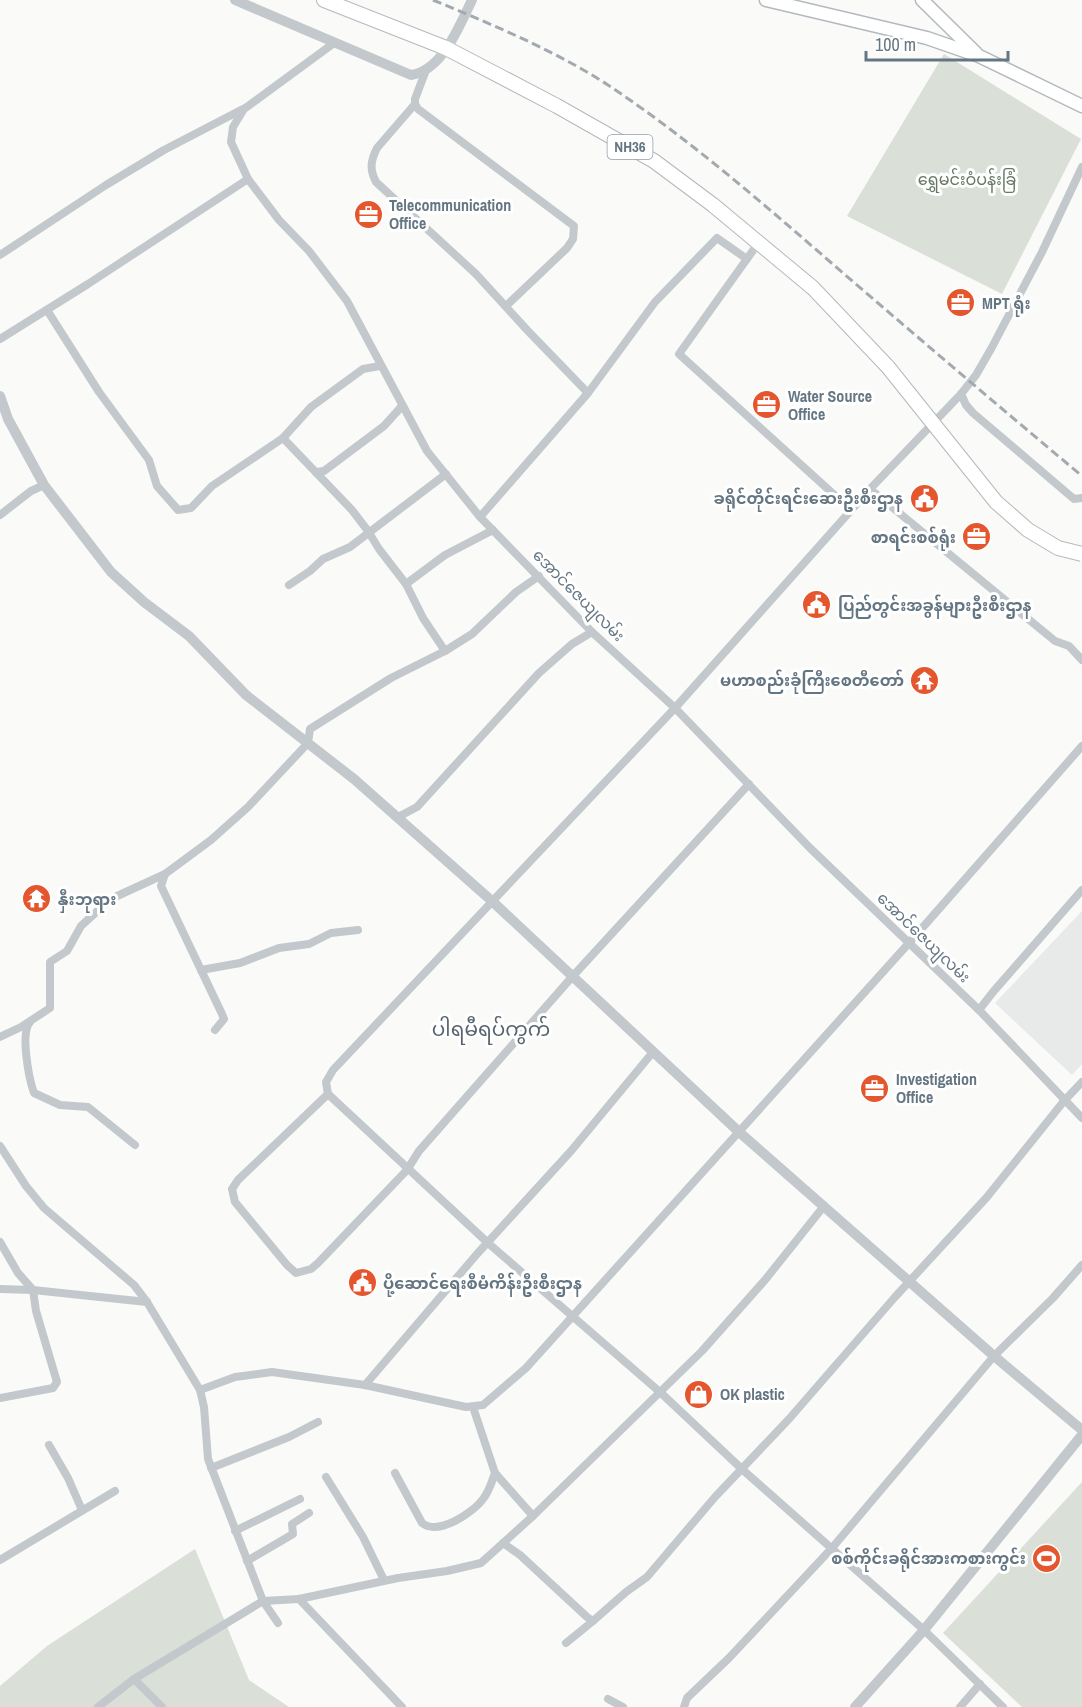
<svg xmlns="http://www.w3.org/2000/svg" width="1082" height="1707" font-family="'Archivo Narrow','Noto Sans Myanmar',sans-serif">
	<style>
		.built { fill: #e8e9e9 }
		.green { fill: #dadfd7 }
		.lines { fill: none; stroke-linecap: round; stroke-linejoin: round }
		.secondary-casing { stroke: #b3babf; stroke-width: 15 }
		.trunk-casing { stroke: #b4b9bd; stroke-width: 16 }
		.minor { stroke: #c3c8cc; stroke-width: 8 }
		.tertiary { stroke: #c3c8cc; stroke-width: 10 }
		.secondary { stroke: #fff; stroke-width: 12 }
		.trunk { stroke: #fff; stroke-width: 14 }
		.rail { stroke: #a2aab0; stroke-width: 3; stroke-dasharray: 9 4.5; stroke-linecap: butt }
		.trunk-bridge-casing { stroke: #b4b9bd; stroke-width: 16; stroke-linecap: butt }
		.trunk-bridge { stroke: #fff; stroke-width: 14 }
		.labels { text-anchor: middle; stroke-width: 6; stroke-linejoin: round; paint-order: stroke }
		.shield { fill: #fff; stroke: #939fa8; stroke-width: 1.5 }
		.shield-label { font-size: 15px; font-weight: bold; fill: #657683 }
		.park-label { font-size: 16px; fill: #687a64; stroke: #fff }
		.poi-label { font-size: 16px; font-weight: bold; fill: #657683; stroke: #fff; text-anchor: start }
		.street-label { font-size: 16px; fill: #657683; stroke: #fff }
		.quarter-label { font-size: 20px; fill: #57646e; stroke: #fff }
	</style>
	<rect width="100%" height="100%" fill="#fafaf8"/>
	<path class="built" d="M 1082,911 L 1082,1064 L 1072,1075 L 995,1003 Z"/>
	<g class="green">
		<path d="M 944,54 L 1081,139 L 1002,294 L 847,216 Z"/>
		<path d="M 1082,1482 L 1082,1707 L 1022,1707 L 943,1633 Z"/>
		<path d="M 195,1549 L 249,1680 L 289,1707 L 0,1707 L 0,1686 L 47,1646 Z"/>
	</g>
	<g class="lines">
		<defs>
			<g id="secondary">
				<path d="M 766,0 L 927,38 L 979,56 L 1082,106"/>
				<path d="M 922,0 L 976,53"/>
			</g>
			<path id="trunk" d="M 324,0 L 446,48 L 557,106 L 654,161 L 713,205 L 813,288 L 888,367"/>
		</defs>
		<use href="#secondary" class="secondary-casing"/>
		<use href="#trunk" class="trunk-casing"/>
		<g class="minor">
			<path d="M 334,43 L 244,109 L 233,127 L 231,142 L 248,179 L 279,220 L 309,251 L 347,301 L 427,451 L 480,517 L 592,632 L 675,708 L 810,848 L 979,1010 L 1082,1118"/>
			<path d="M 426,70 L 415,99 L 415,104 L 418,109 L 574,226 L 573,239 L 567,248 L 506,306"/>
			<path d="M 415,104 L 377,148 C 371,160 369,169 376,182 L 476,274 L 528,331 L 588,393"/>
			<path d="M 759,242 L 679,354 L 851,510"/>
			<path d="M 0,255 L 106,185 L 164,150 L 243,109"/>
			<path d="M 47,310 L 99,392 L 149,460 L 157,486 L 178,510 L 191,508 L 212,486 L 283,438 L 311,407 L 363,369 L 380,366"/>
			<path d="M 0,339 L 88,284 L 248,179"/>
			<path d="M 961,394 L 966,405 L 973,413 L 1074,499 L 1082,498"/>
			<path d="M 283,438 L 352,510 L 368,531 L 379,549 L 406,584 L 423,618 L 445,651"/>
			<path d="M 316,472 L 324,471 L 384,426 L 402,406"/>
			<path d="M 870,489 L 1055,641 L 1069,646 L 1082,660"/>
			<path d="M 0,515 L 31,491 L 44,485"/>
			<path d="M 480,517 L 588,393 L 655,302 L 717,238 L 747,259"/>
			<path d="M 406,584 L 445,555 L 493,530"/>
			<path d="M 289,585 L 310,571 L 323,559 L 350,547 L 446,474"/>
			<path d="M 398,817 L 417,807 L 539,673 L 572,644 L 592,632"/>
			<path d="M 165,874 L 161,886 L 222,1014 L 224,1019 L 215,1030"/>
			<path d="M 201,970 L 240,963 L 279,948 L 309,944 L 331,933 L 358,930"/>
			<path d="M 979,1010 L 993,992 L 1082,890"/>
			<path d="M 30,1022 C 20,1033 29,1079 34,1093 L 60,1105 L 88,1107 L 135,1145"/>
			<path d="M 0,1037 L 21,1027 L 50,1008 L 50,962 L 67,951 L 81,926 L 104,905 L 115,897 L 165,874 L 211,840 L 248,807 L 308,743 L 310,729 L 391,678 L 445,651 L 472,634 L 516,592 L 539,576"/>
			<path d="M 328,1094 L 238,1180 L 232,1189 L 235,1202 L 287,1265 L 296,1273 L 311,1269 L 318,1263 L 407,1170 L 419,1151 L 572,977 L 749,784"/>
			<path d="M 0,1146 L 26,1186 L 44,1208 L 134,1285 L 147,1302 L 200,1390 L 235,1377 L 272,1372 L 365,1385 L 466,1407 L 483,1405 L 526,1368 L 909,943 L 1082,746"/>
			<path d="M 0,1242 L 18,1273 L 33,1290 L 147,1302"/>
			<path d="M 0,1289 L 33,1290 L 36,1311 L 57,1382 L 53,1388 L 0,1398"/>
			<path d="M 365,1385 L 477,1254 L 571,1151 L 653,1052"/>
			<path d="M 200,1390 L 204,1407 L 208,1459 L 263,1601 L 278,1623"/>
			<path d="M 49,1445 L 68,1478 L 82,1510"/>
			<path d="M 211,1468 L 289,1437 L 318,1422"/>
			<path d="M 395,1473 L 422,1523 C 438,1536 473,1513 483,1499 C 489,1492 492,1481 495,1473 L 473,1407"/>
			<path d="M 495,1473 L 533,1516"/>
			<path d="M 326,1477 L 363,1537 L 384,1580"/>
			<path d="M 235,1531 L 300,1499"/>
			<path d="M 503,1543 L 520,1555 L 587,1617 L 593,1621 L 626,1592 L 647,1577 L 715,1497 L 789,1419 L 895,1297 L 987,1197 L 1064,1101 L 1082,1082"/>
			<path d="M 0,1560 L 115,1491"/>
			<path d="M 247,1561 L 293,1534 L 292,1524 L 309,1513"/>
			<path d="M 299,1599 L 402,1707"/>
			<path d="M 566,1643 L 593,1621"/>
			<path d="M 134,1679 L 162,1707"/>
			<path d="M 608,1699 L 623,1707"/>
			<path d="M 98,1707 L 134,1679 L 263,1601 L 299,1599 L 398,1578 L 447,1571 L 481,1563 L 533,1516 L 702,1351 L 765,1280 L 824,1206"/>
			<path d="M 684,1707 L 687,1698 L 729,1658 L 832,1548 L 994,1356 L 1053,1298 L 1082,1265"/>
			<path d="M 960,1707 L 980,1684"/>
			<path d="M 1003,1707 L 924,1630 L 744,1471 L 661,1393 L 488,1243 L 328,1094 L 326,1082 L 333,1070 L 675,708 L 870,489 L 961,394 L 976,375 L 991,349 L 1042,252 L 1082,167"/>
		</g>
		<g class="tertiary">
			<path d="M 235,0 L 411,75 C 443,70 459,26 472,0"/>
			<path d="M 0,396 L 8,419 L 44,485 L 111,572 L 144,602 L 189,636 L 246,695 L 354,779 L 493,902 L 738,1131 L 994,1356 L 1082,1430"/>
			<path d="M 855,1707 L 924,1630 L 1082,1435"/>
		</g>
		<use href="#secondary" class="secondary"/>
		<use href="#trunk" class="trunk"/>
		<path class="rail" d="M 433,0 C 493,25 554,50 608,85 C 692,141 767,207 843,273 C 922,341 1002,409 1082,476"/>
		<defs>
			<path id="trunk-bridge" d="M 888,367 L 996,502 L 1028,530 L 1058,548 L 1082,554"/>
		</defs>
		<use href="#trunk-bridge" class="trunk-bridge-casing"/>
		<use href="#trunk-bridge" class="trunk-bridge"/>
	</g>
	<defs>
		<symbol id="office-disc" viewBox="-11 -11 22 22"><circle r="9.5" fill="#e4572e" stroke="#fff"/><path d="M-6-3h4V-5.5h4V-3h4V5H-6ZM-1-4.5V-3h2v-1.5ZM-6 0V1H6V0Z" fill="#fff"/></symbol>
		<symbol id="civic-disc" viewBox="-11 -11 22 22"><circle r="9.5" fill="#e4572e" stroke="#fff"/><path d="M-.6-6.5H3V-4.5H.6V-3L4-1V1h2V6H-6V1h2V-1L-.6-3ZM-1.2 2.5V6h2.4V2.5Z" fill="#fff"/></symbol>
		<symbol id="temple-disc" viewBox="-11 -11 22 22"><circle r="9.5" fill="#e4572e" stroke="#fff"/><path d="M0-6L5-2H3V0L6.5 2.5H4V6H1.5V3h-3V6H-4V2.5H-6.5L-3 0V-2H-5Z" fill="#fff"/></symbol>
		<symbol id="shop-disc" viewBox="-11 -11 22 22"><circle r="9.5" fill="#e4572e" stroke="#fff"/><path d="M-5-2.5h2.3a2.7 3.5 0 0 1 5.4 0H5L5.5 6h-11ZM-1.5-2.5h3a1.5 2.3 0 0 0-3 0Z" fill="#fff"/></symbol>
		<symbol id="stadium-disc" viewBox="-11 -11 22 22"><circle r="9.5" fill="#e4572e" stroke="#fff"/><path d="M0-5a6.5 5 0 1 0 0 10a6.5 5 0 1 0 0-10ZM-3.5-1.8h7v3.6h-7Z" fill="#fff"/></symbol>
	</defs>
	<g fill-rule="evenodd">
		<use href="#office-disc" x="352" y="198" width="33" height="33"/>
		<use href="#office-disc" x="944" y="286" width="33" height="33"/>
		<use href="#office-disc" x="750" y="388" width="33" height="33"/>
		<use href="#civic-disc" x="908" y="482" width="33" height="33"/>
		<use href="#office-disc" x="960" y="520" width="33" height="33"/>
		<use href="#civic-disc" x="800" y="588" width="33" height="33"/>
		<use href="#temple-disc" x="908" y="664" width="33" height="33"/>
		<use href="#temple-disc" x="20" y="882" width="33" height="33"/>
		<use href="#office-disc" x="858" y="1072" width="33" height="33"/>
		<use href="#civic-disc" x="346" y="1266" width="33" height="33"/>
		<use href="#shop-disc" x="682" y="1378" width="33" height="33"/>
		<use href="#stadium-disc" x="1030" y="1542" width="33" height="33"/>
	</g>
	<g class="labels">
		<rect class="shield" x="607.5" y="135" width="45" height="24" rx="4.5"/>
		<g class="shield-label">
			<text x="630" y="152">NH36</text>
		</g>
		<g class="park-label">
			<text x="967" y="185">ရွှေမင်းဝံပန်းခြံ</text>
		</g>
		<g class="poi-label">
			<text x="389" y="211">Telecommunication<tspan x="389" dy="18">Office</tspan></text>
			<text x="982" y="309">MPT ရုံး</text>
			<text x="788" y="402">Water Source<tspan x="788" dy="18">Office</tspan></text>
			<text x="903" y="504" text-anchor="end">ခရိုင်တိုင်းရင်းဆေးဦးစီးဌာန</text>
			<text x="956" y="543" text-anchor="end">စာရင်းစစ်ရုံး</text>
			<text x="838" y="611">ပြည်တွင်းအခွန်များဦးစီးဌာန</text>
			<text x="904" y="686" text-anchor="end">မဟာစည်းခုံကြီးစေတီတော်</text>
			<text x="58" y="905">နှီးဘုရား</text>
			<text x="896" y="1085">Investigation<tspan x="896" dy="18">Office</tspan></text>
			<text x="383" y="1289">ပို့ဆောင်ရေးစီမံကိန်းဦးစီးဌာန</text>
			<text x="720" y="1400">OK plastic</text>
			<text x="1026" y="1564" text-anchor="end">စစ်ကိုင်းခရိုင်အားကစားကွင်း</text>
		</g>
		<g class="street-label">
			<text transform="translate(579 595) rotate(45)" y="6">အောင်ဇေယျလမ်း</text>
			<text transform="translate(924 937) rotate(44)" y="6">အောင်ဇေယျလမ်း</text>
		</g>
		<g class="quarter-label">
			<text x="491" y="1036">ပါရမီရပ်ကွက်</text>
		</g>
	</g>
	<path d="M866 51v9h142v-9" fill="none" stroke="#657683" stroke-width="3"/>
	<text x="875" y="51" font-size="18" fill="#657683" stroke="#ffffff" stroke-width="4.5" paint-order="stroke">100 m</text>
</svg>
